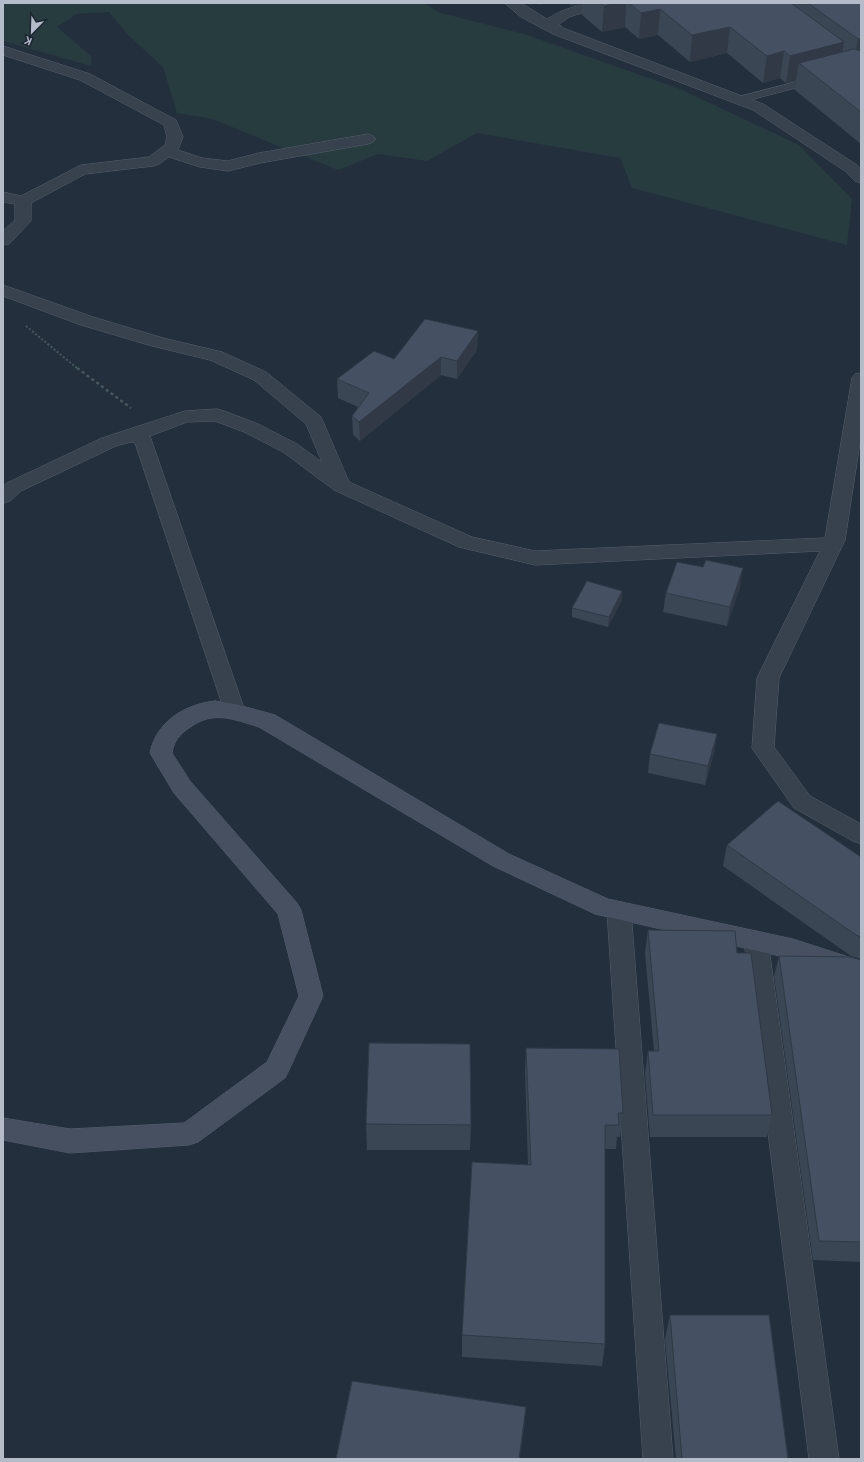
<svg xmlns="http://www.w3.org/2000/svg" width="864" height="1462" font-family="'Space Grotesk',sans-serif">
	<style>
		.green { fill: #263c3f }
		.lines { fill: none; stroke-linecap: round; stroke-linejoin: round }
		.lane-casing { stroke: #565f6c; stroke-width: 1 }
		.street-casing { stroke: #565f6c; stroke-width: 1 }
		.secondary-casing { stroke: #565f6c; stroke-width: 1 }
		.path-far1 { stroke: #44595c; stroke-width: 2; stroke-dasharray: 2 2; stroke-linecap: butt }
		.path { stroke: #44595c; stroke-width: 2.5; stroke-dasharray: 3 3; stroke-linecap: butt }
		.lane { fill: #38414e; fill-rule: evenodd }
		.street { fill: #38414e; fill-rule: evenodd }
		.secondary { fill: #465061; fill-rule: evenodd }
		.wall { fill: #3b4654 }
		.shaded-wall { fill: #303945 }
		.building { fill: #455162; stroke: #303945 }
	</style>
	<rect width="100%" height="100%" fill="#242f3e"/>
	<path class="green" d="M 3,3 L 424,3 L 438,12 L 524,34 L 680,89 L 799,145 L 852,199 L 847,245 L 632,188 L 620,158 L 477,133 L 427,161 L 378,154 L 338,170 L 212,119 L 177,113 L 163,67 L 127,34 L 109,12 L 77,14 L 57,27 L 91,56 L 91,66 L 3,41 Z"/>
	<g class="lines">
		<defs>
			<path id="lane" d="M 815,77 L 819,78 L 820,80 L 819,82 L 738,103 L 733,100 L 734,98 Z"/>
			<g id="street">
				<path d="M 505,3 L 521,3 L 547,19 C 566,7 584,3 606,3 L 604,6 L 569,17 L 559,24 L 563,28 L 763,104 L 857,165 L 861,169 L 861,183 L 855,181 L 845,171 L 753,110 L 553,34 L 521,17 Z"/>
				<path d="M 3,46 L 90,74 L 176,120 L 183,137 L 178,150 L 202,158 L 228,161 L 259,153 L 368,134 L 373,136 L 376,139 L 373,142 L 368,144 L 260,163 L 228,171 L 200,167 L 169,157 L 159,164 L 153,166 L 85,174 L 31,203 L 31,221 L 9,244 L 3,245 L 3,231 L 15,220 L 15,204 L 3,202 L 3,192 L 21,196 L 81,165 L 149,157 L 165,145 L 167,137 L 164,125 L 80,80 L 3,55 Z"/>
				<path d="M 3,285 L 93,317 L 163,338 L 222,352 L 266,372 L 321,417 L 349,482 L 472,537 L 535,551 L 825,538 L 852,378 L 855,374 L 861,373 L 861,436 L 845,540 L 779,678 L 774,747 L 810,796 L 861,824 L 861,844 L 853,841 L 794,808 L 752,748 L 757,678 L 820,551 L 535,565 L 459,547 L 334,490 L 283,452 L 244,432 L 215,421 L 187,422 L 150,436 L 245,711 L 242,716 L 234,719 L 226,716 L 135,443 L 131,442 L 116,446 L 21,491 L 10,501 L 3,503 L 3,486 L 7,483 L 102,438 L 185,411 L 217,409 L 224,411 L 258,424 L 297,444 L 322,462 L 306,424 L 254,380 L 210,360 L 152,346 L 81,325 L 3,296 Z"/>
				<path d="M 619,902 L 627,904 L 631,911 L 673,1459 L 643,1459 L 607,911 L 611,904 Z"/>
				<path d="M 756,931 L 765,934 L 768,941 L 839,1459 L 809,1459 L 744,941 L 747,934 Z"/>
			</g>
			<path id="secondary" d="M 215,701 L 235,704 L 275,715 L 509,854 L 608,899 L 793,939 L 861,961 L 861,981 L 793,959 L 595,914 L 493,866 L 259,727 C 233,719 213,710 189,728 C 179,735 174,741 172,753 L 190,781 L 297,903 L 301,910 L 323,996 L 289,1070 L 285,1078 L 198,1142 L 189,1145 L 70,1153 L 3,1140 L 3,1118 L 70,1129 L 184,1123 L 267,1062 L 299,996 L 278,914 L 174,793 L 150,753 C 156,722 185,704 215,701 Z"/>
		</defs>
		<use href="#lane" class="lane-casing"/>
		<use href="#street" class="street-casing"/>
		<use href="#secondary" class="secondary-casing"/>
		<path class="path-far1" d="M 26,326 L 78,369"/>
		<path class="path" d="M 77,368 L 131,408"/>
		<use href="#lane" class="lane"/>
		<use href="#street" class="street"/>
		<use href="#secondary" class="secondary"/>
	</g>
	<g class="wall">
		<path d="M 569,3 L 861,3 L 861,144 L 795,90 L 796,81 L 786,83 L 780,78 L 763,83 L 727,53 L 690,62 L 658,35 L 639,39 L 625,27 L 602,32 L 582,15 L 582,5 L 572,6 Z"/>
		<path d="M 478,331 L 477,350 L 457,379 L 441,375 L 360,441 L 353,435 L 352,416 L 358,407 L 338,398 L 337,379 Z"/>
		<path d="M 703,567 L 740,587 L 727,626 L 663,612 L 666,593 Z"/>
		<path d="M 622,591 L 622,600 L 608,627 L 572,617 L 572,608 Z"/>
		<path d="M 717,734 L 714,753 L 705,785 L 648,773 L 650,754 Z"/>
		<path d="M 727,845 L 861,857 L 861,959 L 851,956 L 723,866 Z"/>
		<path d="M 648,930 L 737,953 L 772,1115 L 767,1137 L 650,1137 L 645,1073 L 648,1051 L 654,1051 L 645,953 Z"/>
		<path d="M 779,956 L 861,960 L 861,1262 L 813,1260 L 774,976 Z"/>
		<path d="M 526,1048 L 623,1113 L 620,1137 L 617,1137 L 616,1149 L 605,1149 L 605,1344 L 602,1366 L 462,1357 L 462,1335 L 528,1165 L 525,1072 Z"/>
		<path d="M 366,1124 L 471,1125 L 470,1150 L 367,1150 Z"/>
		<path d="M 670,1315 L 788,1459 L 676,1459 L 665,1339 Z"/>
	</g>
	<g class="shaded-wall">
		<path d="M 538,3 L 548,3 L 538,5 Z"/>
		<path d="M 572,3 L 583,3 L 582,5 L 572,6 Z"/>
		<path d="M 616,3 L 626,3 L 625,27 L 602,32 L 604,6 Z"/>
		<path d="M 660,9 L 658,35 L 639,39 L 641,13 Z"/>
		<path d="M 730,27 L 727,53 L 690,62 L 692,35 Z"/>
		<path d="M 861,38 L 861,64 L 853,65 L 858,39 Z"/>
		<path d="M 844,42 L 840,69 L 799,63 L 796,81 L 786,83 L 790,56 Z"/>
		<path d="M 784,51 L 780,78 L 763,83 L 767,56 Z"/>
		<path d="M 478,331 L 477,350 L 457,379 L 457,361 Z"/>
		<path d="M 441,357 L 441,375 L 360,441 L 359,422 Z"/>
		<path d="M 743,568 L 740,587 L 727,626 L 730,607 Z"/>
		<path d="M 622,591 L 622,600 L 608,627 L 609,617 Z"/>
		<path d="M 717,734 L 714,753 L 705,785 L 708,766 Z"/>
		<path d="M 526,1407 L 524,1430 L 520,1459 L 519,1459 Z"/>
	</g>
	<g class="building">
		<path d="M 601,3 L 616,3 L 604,6 Z"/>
		<path d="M 629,3 L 791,3 L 844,42 L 790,56 L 784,51 L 767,56 L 730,27 L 692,35 L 660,9 L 641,13 Z"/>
		<path d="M 808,3 L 861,3 L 861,38 L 858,39 Z"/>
		<path d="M 854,49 L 861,51 L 861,112 L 799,63 Z"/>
		<path d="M 425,319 L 478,331 L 457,361 L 441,357 L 359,422 L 352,416 L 369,393 L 337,379 L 374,351 L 394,359 Z"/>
		<path d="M 706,560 L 743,568 L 730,607 L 666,593 L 677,562 L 703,567 Z"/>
		<path d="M 587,581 L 622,591 L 609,617 L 572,608 Z"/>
		<path d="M 659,723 L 717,734 L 708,766 L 650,754 Z"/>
		<path d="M 778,801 L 861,857 L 861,937 L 856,935 L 727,845 Z"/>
		<path d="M 648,930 L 735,931 L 737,953 L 751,953 L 772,1115 L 653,1115 L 648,1051 L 659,1051 Z"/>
		<path d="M 779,956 L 850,957 L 861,960 L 861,1242 L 819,1241 Z"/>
		<path d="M 369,1043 L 470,1044 L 471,1125 L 366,1124 Z"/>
		<path d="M 526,1048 L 619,1049 L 623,1113 L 618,1113 L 619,1125 L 605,1125 L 605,1344 L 462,1335 L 472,1162 L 531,1165 Z"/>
		<path d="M 670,1315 L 769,1315 L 788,1459 L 682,1459 Z"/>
		<path d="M 352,1381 L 526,1407 L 519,1459 L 336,1459 Z"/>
	</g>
	<rect width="864" height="1462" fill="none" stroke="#b4bcc9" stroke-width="8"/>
	<g transform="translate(32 32) rotate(203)" stroke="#1d2633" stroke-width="3" paint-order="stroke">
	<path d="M0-3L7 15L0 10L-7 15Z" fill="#b4bcc9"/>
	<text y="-6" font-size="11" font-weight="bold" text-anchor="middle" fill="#b4bcc9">K</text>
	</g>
</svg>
